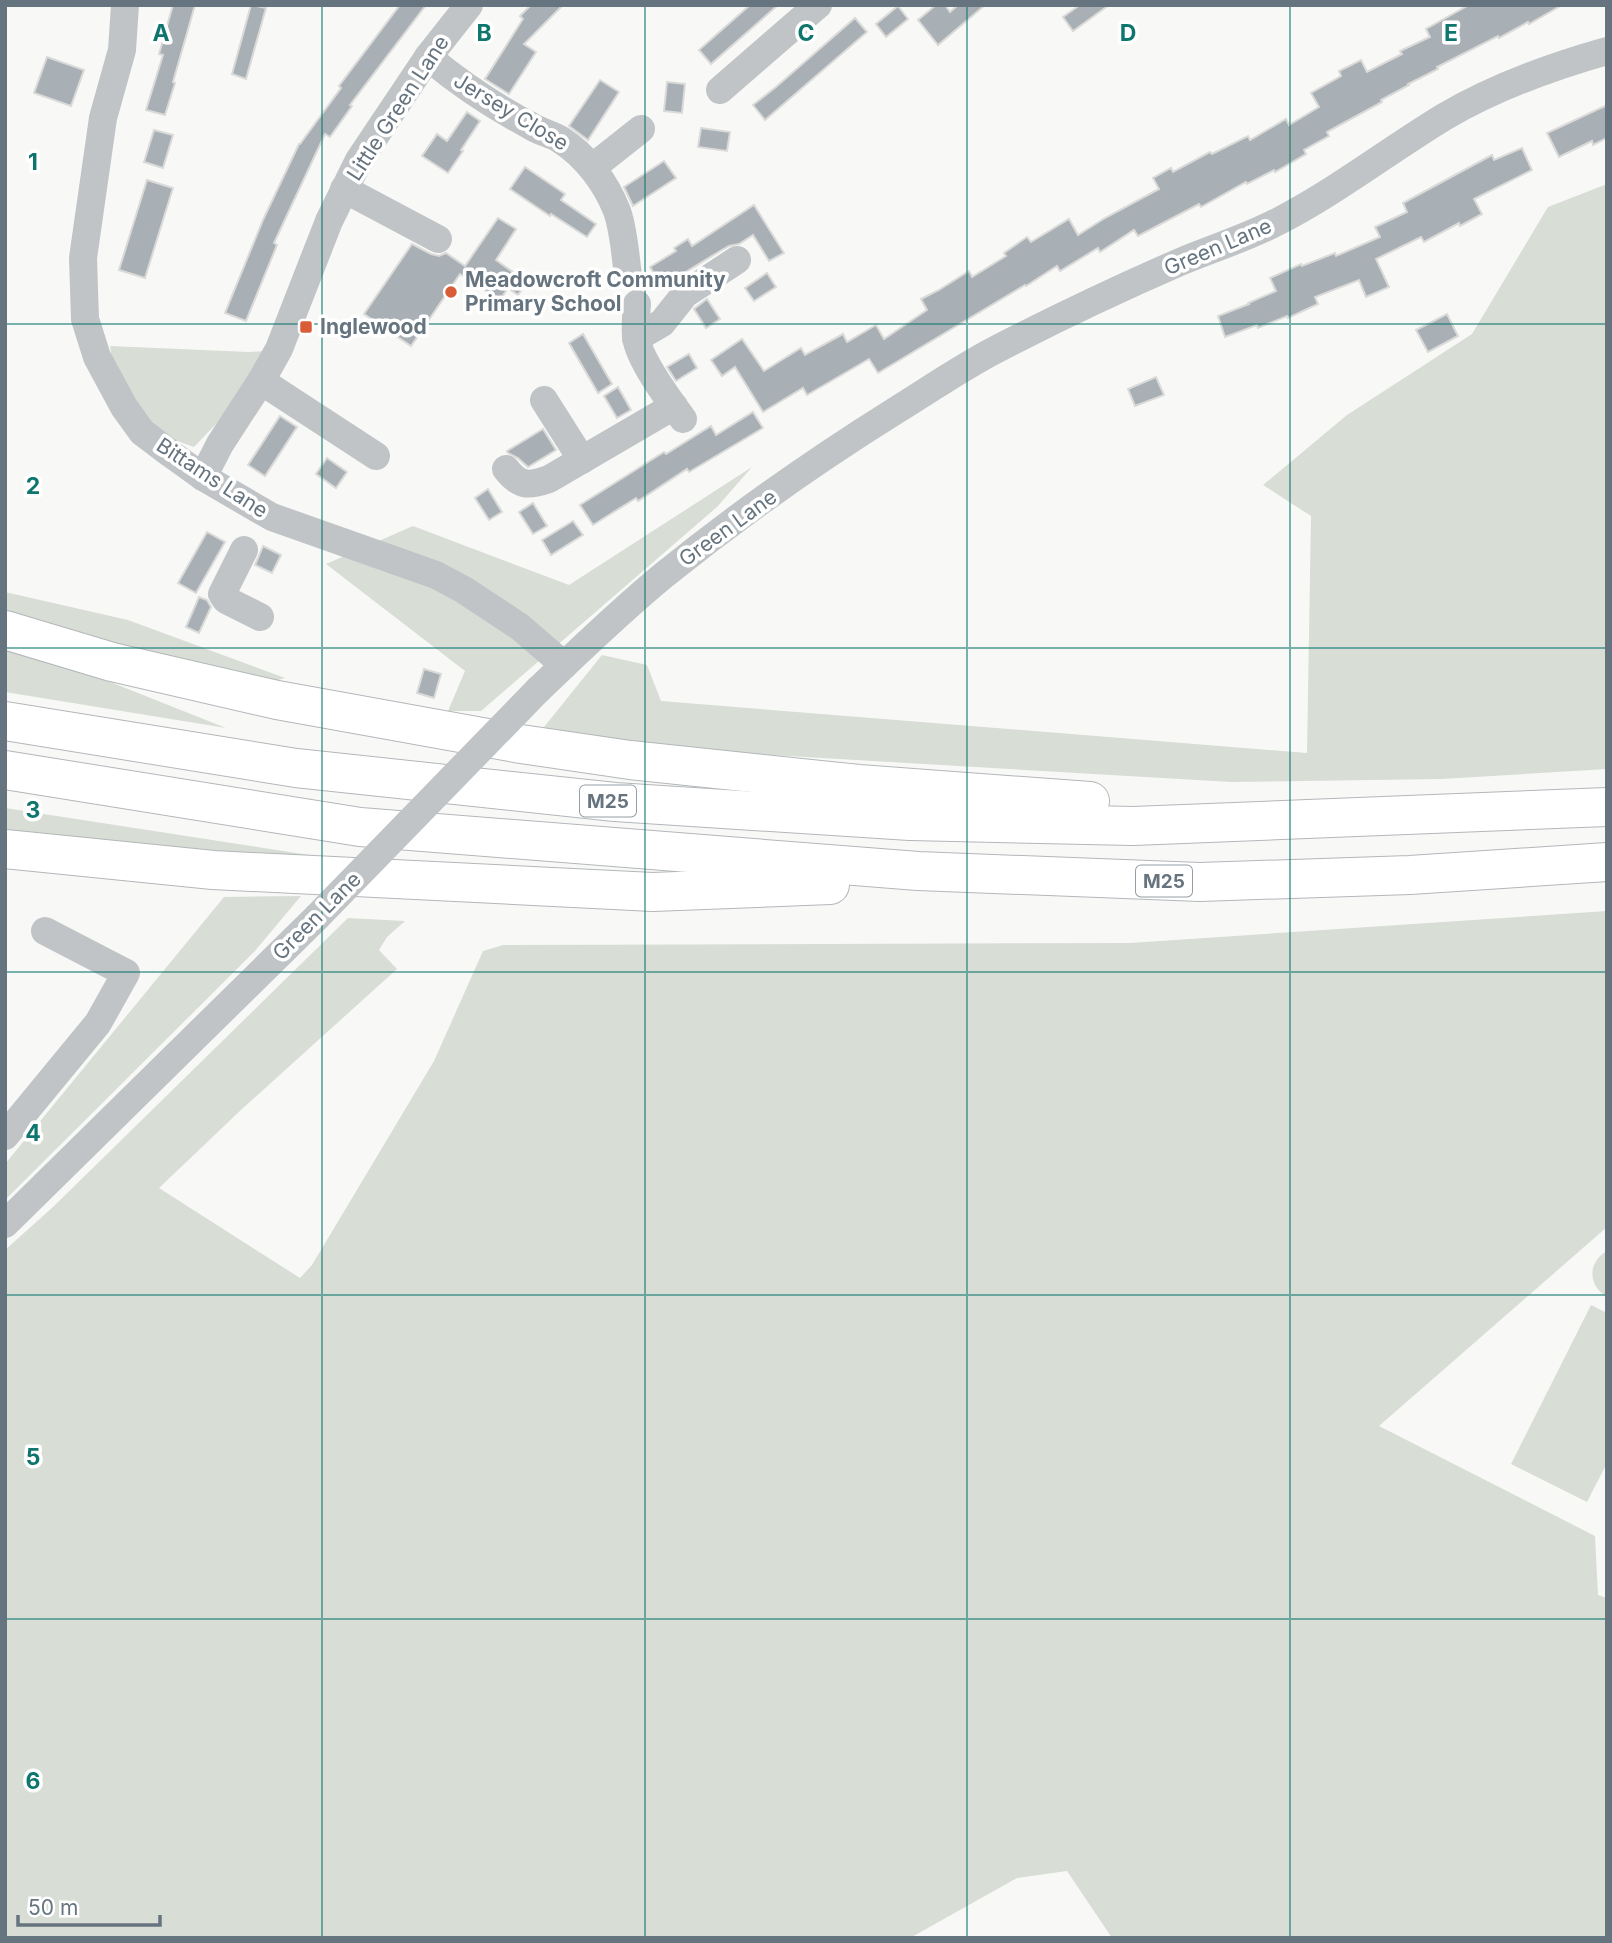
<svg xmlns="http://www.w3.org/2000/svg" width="1612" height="1943" font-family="Inter,sans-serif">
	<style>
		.green { fill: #d8ddd6 }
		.building { fill: #a8afb5; stroke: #dadad9; stroke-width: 2 }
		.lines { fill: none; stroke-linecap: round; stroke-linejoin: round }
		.highway-casing { stroke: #b3b7ba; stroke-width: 40 }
		.minor { stroke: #c0c4c7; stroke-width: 28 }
		.highway { stroke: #fff; stroke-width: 38 }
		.minor-bridge { stroke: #c0c4c7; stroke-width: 28 }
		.grid { fill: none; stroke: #0f766e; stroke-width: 2; stroke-opacity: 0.55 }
		.poi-dot { fill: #d85d37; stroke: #fff; stroke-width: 2.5 }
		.labels { text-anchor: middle; stroke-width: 7; stroke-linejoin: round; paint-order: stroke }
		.shield { fill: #fff; stroke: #949ea5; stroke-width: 2 }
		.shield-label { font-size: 19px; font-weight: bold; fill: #66747f }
		.street-label { font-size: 21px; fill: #66747f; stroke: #fff }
		.poi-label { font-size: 21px; font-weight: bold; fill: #66747f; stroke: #fff; text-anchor: start }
		.grid-label { font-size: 23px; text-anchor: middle; font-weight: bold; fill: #0f766e; stroke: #fff; stroke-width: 7; stroke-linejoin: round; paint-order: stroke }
	</style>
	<rect width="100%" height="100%" fill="#f8f9f6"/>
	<g class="green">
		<path d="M 1607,184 L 1607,769 L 1442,779 L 1231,782 L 634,747 L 540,732 L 602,655 L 647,665 L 661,701 L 1307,753 L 1311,516 L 1263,485 L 1347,415 L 1472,334 L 1548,207 Z"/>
		<path d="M 110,346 L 249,352 L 266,351 L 236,403 L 194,447 L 163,436 L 117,393 Z"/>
		<path d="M 752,467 L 717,507 L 481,711 L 448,711 L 465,671 L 326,564 L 413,526 L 569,585 Z"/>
		<path d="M 5,592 L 128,620 L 285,678 L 268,683 L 72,635 L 5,612 Z"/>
		<path d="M 5,645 L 40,654 L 226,728 L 5,692 Z"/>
		<path d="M 5,808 L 335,859 L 321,861 L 5,833 Z"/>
		<path d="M 301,896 L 254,952 L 5,1200 L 5,1164 L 224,897 Z"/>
		<path d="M 1607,911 L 1607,1227 L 1379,1426 L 1595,1536 L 1598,1595 L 1607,1598 L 1607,1938 L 1112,1938 L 1067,1871 L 1017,1878 L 910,1938 L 5,1938 L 5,1250 L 53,1207 L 348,918 L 405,921 L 387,937 L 379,950 L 397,969 L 242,1109 L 159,1188 L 300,1278 L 312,1265 L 434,1061 L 483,951 L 503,945 L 1130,943 Z"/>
		<path d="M 1607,1251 L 1607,1297 C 1588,1286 1587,1262 1607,1251 Z"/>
		<path d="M 1591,1305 L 1607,1313 L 1607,1463 L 1587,1502 L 1511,1464 Z"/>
	</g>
	<g class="building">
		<path d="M 173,5 L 195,5 L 173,82 L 175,83 L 165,115 L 146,110 L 163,55 L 159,54 Z"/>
		<path d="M 251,5 L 266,8 L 246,79 L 232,74 Z"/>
		<path d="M 400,5 L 426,5 L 350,105 L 352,106 L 330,137 L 325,134 L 274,243 L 277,245 L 246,321 L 225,313 L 263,220 L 299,144 L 300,144 L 341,88 L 339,86 Z"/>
		<path d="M 531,5 L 563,5 L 524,44 L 536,52 L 509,94 L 485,79 L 523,19 L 520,16 Z"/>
		<path d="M 750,5 L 778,5 L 711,64 L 699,50 Z"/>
		<path d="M 936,5 L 945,5 L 950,12 L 958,5 L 985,5 L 938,45 L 918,20 Z"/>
		<path d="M 1080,5 L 1109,5 L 1073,31 L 1063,17 Z"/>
		<path d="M 1469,5 L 1562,5 L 1529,24 L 1528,22 L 1499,38 L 1498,36 L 1437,67 L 1438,69 L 1408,84 L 1409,85 L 1381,100 L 1382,102 L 1327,132 L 1329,136 L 1304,150 L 1306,154 L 1275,172 L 1274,170 L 1247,184 L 1246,182 L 1201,207 L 1199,204 L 1138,236 L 1134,230 L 1100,252 L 1098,248 L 1060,271 L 1057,266 L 1026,286 L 1025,285 L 878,373 L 869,359 L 807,395 L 803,388 L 763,412 L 735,367 L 722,376 L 711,360 L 742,339 L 764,371 L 801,348 L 805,355 L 843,334 L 847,342 L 876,325 L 884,339 L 927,310 L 921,299 L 939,290 L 969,271 L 972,277 L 1006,256 L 1004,253 L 1027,237 L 1031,242 L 1069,219 L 1078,235 L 1105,218 L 1159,189 L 1153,178 L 1171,168 L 1173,172 L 1210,152 L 1212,154 L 1248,136 L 1250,140 L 1286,119 L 1289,125 L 1319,107 L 1311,93 L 1341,76 L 1339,71 L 1361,60 L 1367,72 L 1402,54 L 1400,51 L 1430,37 L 1426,29 Z"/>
		<path d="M 898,6 L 908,19 L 886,37 L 876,24 Z"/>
		<path d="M 855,18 L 867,32 L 765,120 L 753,105 L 776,87 Z"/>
		<path d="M 47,57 L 84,70 L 71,106 L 34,93 Z"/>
		<path d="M 600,80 L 619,92 L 588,140 L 569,126 Z"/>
		<path d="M 667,82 L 685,84 L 682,113 L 664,111 Z"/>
		<path d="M 1607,105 L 1607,138 L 1593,145 L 1592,141 L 1559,157 L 1547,133 Z"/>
		<path d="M 467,112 L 480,121 L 461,150 L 463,151 L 448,173 L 422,156 L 437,134 L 447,141 Z"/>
		<path d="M 701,128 L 730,132 L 727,151 L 698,147 Z"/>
		<path d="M 154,130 L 173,135 L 163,168 L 144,162 Z"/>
		<path d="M 1522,148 L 1532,170 L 1474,199 L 1482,214 L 1460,226 L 1459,223 L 1424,242 L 1421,237 L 1376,259 L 1389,287 L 1366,297 L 1359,280 L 1315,297 L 1318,304 L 1288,318 L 1287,316 L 1258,328 L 1257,325 L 1225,337 L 1218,316 L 1249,304 L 1248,303 L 1276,291 L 1270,278 L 1301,264 L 1302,266 L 1335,253 L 1336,256 L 1380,237 L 1375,227 L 1407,212 L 1403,203 L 1492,155 L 1494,160 Z"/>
		<path d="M 664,161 L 676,178 L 633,206 L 624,187 Z"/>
		<path d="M 525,167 L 565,194 L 561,200 L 596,224 L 587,237 L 551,214 L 550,216 L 510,189 Z"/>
		<path d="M 147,180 L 173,188 L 145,278 L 119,270 Z"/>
		<path d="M 754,205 L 784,253 L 769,261 L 753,235 L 739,244 L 729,246 L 720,251 L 676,278 L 677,279 L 664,290 L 650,267 L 676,251 L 674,248 L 688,239 L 692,246 Z"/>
		<path d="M 498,218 L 516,229 L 496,260 L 527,282 L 518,295 L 508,288 L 500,300 L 460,274 L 411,346 L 364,314 L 412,244 L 431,254 L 439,256 L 446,253 L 465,266 Z"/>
		<path d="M 767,273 L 776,287 L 754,301 L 745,288 Z"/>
		<path d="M 707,299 L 720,319 L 706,328 L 694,309 Z"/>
		<path d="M 1447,314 L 1458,336 L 1428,352 L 1416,330 Z"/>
		<path d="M 583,334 L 612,384 L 598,393 L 569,343 Z"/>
		<path d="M 689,354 L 697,368 L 676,381 L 667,367 Z"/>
		<path d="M 1156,377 L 1164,395 L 1135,406 L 1128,389 Z"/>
		<path d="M 618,387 L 631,410 L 617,418 L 604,396 Z"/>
		<path d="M 753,412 L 763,428 L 689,472 L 687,469 L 638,501 L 636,498 L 593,525 L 580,505 L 664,452 L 666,454 L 711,426 L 716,435 Z"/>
		<path d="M 280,416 L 297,427 L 265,476 L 248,465 Z"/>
		<path d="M 543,429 L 556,450 L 528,467 L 518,458 L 508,453 L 507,451 Z"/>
		<path d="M 327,458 L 347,472 L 336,488 L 316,474 Z"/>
		<path d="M 488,489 L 502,512 L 489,520 L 475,498 Z"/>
		<path d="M 533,503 L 547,526 L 533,534 L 519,512 Z"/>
		<path d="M 573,521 L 583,535 L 551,555 L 542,540 Z"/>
		<path d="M 207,532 L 225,542 L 196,593 L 178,583 Z"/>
		<path d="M 263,546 L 281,555 L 272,573 L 255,565 Z"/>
		<path d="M 199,597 L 207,600 L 211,607 L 199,633 L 186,627 Z"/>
		<path d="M 424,669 L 441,674 L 434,698 L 417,693 Z"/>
	</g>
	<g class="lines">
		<defs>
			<g id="highway">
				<path d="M 5,630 L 112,662 L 277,700 L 521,744 L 630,760 L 859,784 L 1090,801"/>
				<path d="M 5,721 L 296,768 L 615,802 L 910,821 L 1133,826 L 1607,807"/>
				<path d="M 5,770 L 360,827 L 918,871 L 1200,882 L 1410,875 L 1607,862"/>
				<path d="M 5,849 L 213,870 L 653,892 L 830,885"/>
			</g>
		</defs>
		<use href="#highway" class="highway-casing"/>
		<g class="minor">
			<path d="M 125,5 L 122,50 L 103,118 L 83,258 L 85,319 L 97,357 L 124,407 L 142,432 L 171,454 L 203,477 L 272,517 L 436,575 L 464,590 L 520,627 L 564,665"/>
			<path d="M 428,57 C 459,83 495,107 531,126 C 540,132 552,134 561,140 C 586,156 606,183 617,211 C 624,231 625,254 628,275"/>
			<path d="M 720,90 L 818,5"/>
			<path d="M 593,167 L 641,129"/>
			<path d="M 344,189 L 438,239"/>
			<path d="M 637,304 C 636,315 635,326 636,337 C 639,360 669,400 683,419"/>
			<path d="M 636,338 L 662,323 L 685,294 L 737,260"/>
			<path d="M 261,381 L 376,456"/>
			<path d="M 544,400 L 582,460"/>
			<path d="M 506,469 C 520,487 529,486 549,479 L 674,406"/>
			<path d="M 203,477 L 220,444 L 261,381 L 279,349 L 329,221 L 359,160 L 428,57 L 469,5"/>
			<path d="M 244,550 L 222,594 L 226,600 L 260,617"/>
			<path d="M 538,690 C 579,651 620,611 664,575 C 737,516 815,461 895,411 C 929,390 962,367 997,349 C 1057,318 1118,289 1180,262 C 1213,248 1247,238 1279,221 C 1337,191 1388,151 1444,117 C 1495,87 1550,67 1607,51"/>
			<path d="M 5,1136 L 98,1023 L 126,973 L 45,931"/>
			<path d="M 5,1224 L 317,917"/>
		</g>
		<use href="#highway" class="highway"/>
		<path class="minor-bridge" d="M 317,917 L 538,690"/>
	</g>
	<path class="grid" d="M 322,5 L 322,1938M 645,5 L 645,1938M 967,5 L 967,1938M 1290,5 L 1290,1938M 5,324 L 1607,324M 5,648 L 1607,648M 5,972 L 1607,972M 5,1295 L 1607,1295M 5,1619 L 1607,1619"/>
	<g class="poi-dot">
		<circle cx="451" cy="292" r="7"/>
		<rect x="299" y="320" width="14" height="14" rx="3.5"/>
	</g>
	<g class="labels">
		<g class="shield">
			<rect x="580" y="785.5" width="56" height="31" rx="5"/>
			<rect x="1136" y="865.5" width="56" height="31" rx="5"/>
		</g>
		<g class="shield-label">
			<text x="608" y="808">M25</text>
			<text x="1164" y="888">M25</text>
		</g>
		<g class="street-label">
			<text transform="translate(398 108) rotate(-57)" y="7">Little Green Lane</text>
			<text transform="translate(511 112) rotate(31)" y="7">Jersey Close</text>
			<text transform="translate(1218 247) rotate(-23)" y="7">Green Lane</text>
			<text transform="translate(212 478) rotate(33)" y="7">Bittams Lane</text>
			<text transform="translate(728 528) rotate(-36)" y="7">Green Lane</text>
			<text transform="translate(317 916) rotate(-45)" y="7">Green Lane</text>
		</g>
		<g class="poi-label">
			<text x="465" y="287">Meadowcroft Community<tspan x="465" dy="24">Primary School</tspan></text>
			<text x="320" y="334">Inglewood</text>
		</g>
	</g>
	<g class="grid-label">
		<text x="161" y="41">A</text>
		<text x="484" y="41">B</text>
		<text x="806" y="41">C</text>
		<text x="1128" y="41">D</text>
		<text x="1451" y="41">E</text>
		<text x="33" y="170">1</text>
		<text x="33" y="494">2</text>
		<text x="33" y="818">3</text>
		<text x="33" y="1141">4</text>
		<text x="33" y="1465">5</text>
		<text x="33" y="1789">6</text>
	</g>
	<rect width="1612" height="1943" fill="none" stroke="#66747f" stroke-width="14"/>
	<path d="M18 1915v10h142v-10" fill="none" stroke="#66747f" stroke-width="3.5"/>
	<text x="28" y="1915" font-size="21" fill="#66747f" stroke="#ffffff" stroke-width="5" paint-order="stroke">50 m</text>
</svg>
